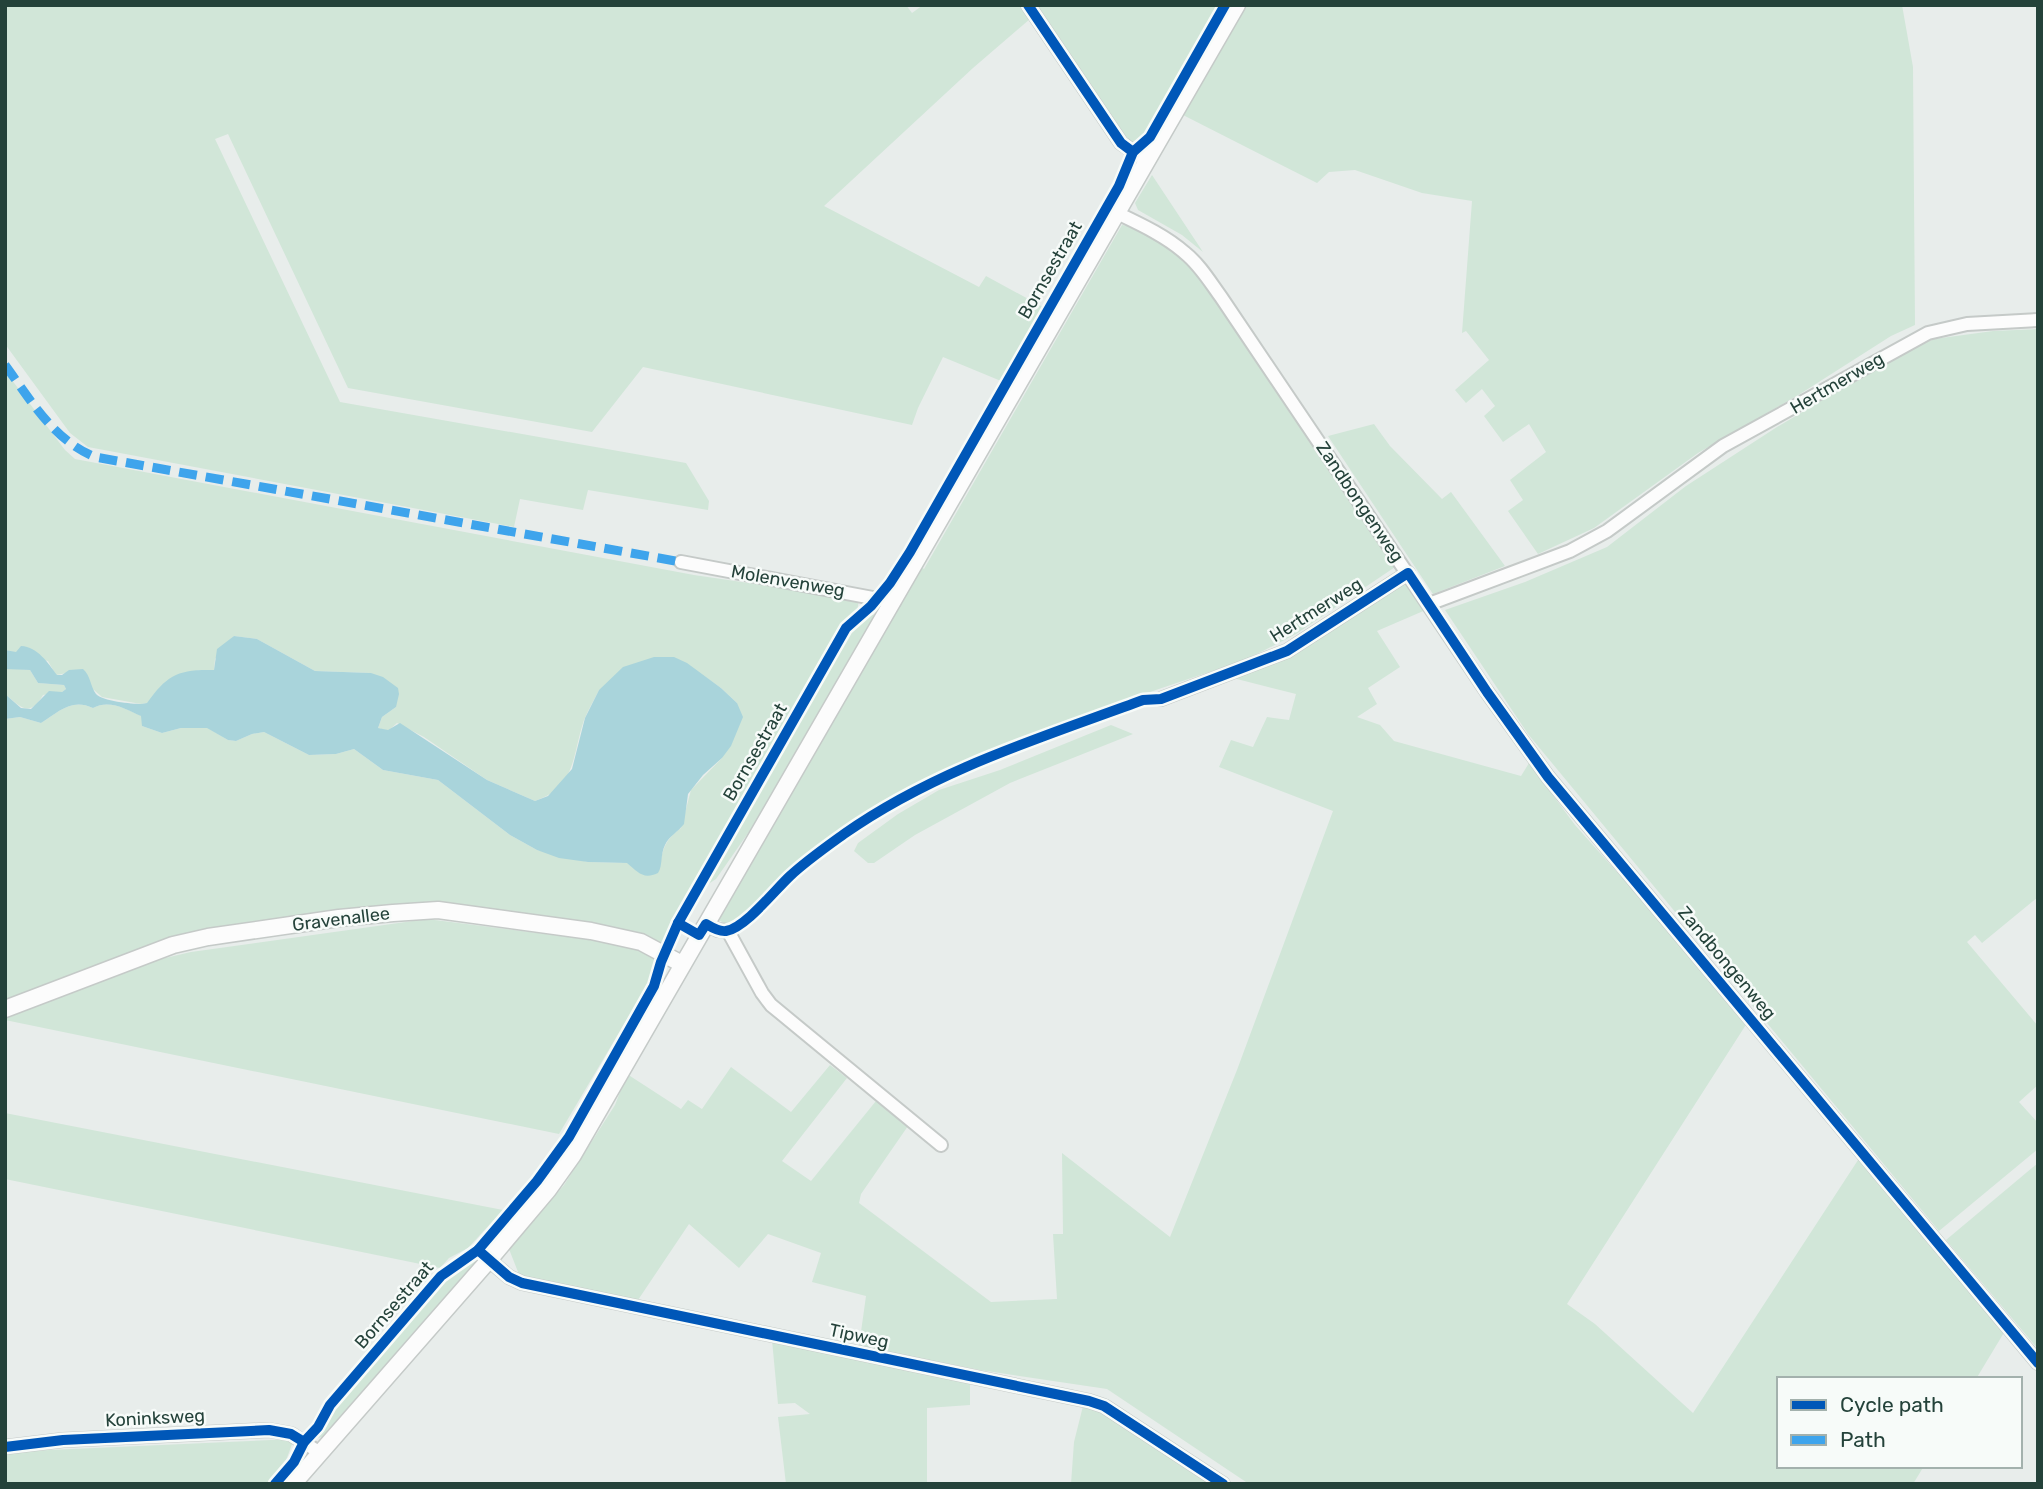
<svg xmlns="http://www.w3.org/2000/svg" width="2043" height="1489" font-family="Rubik,sans-serif">
	<style>
		.green { fill: #d1e6d8 }
		.water { fill: #a9d4db }
		.lines { fill: none; stroke-linecap: round; stroke-linejoin: round }
		.minor-casing { stroke: #c5cac8; stroke-width: 16 }
		.tertiary-casing { stroke: #c5cac8; stroke-width: 19 }
		.minor { stroke: #fcfcfc; stroke-width: 12 }
		.tertiary { stroke: #fcfcfc; stroke-width: 16 }
		.quiet { stroke: #3ea4ec; stroke-width: 9; stroke-dasharray: 18 9; stroke-linecap: butt }
		.cycleway-casing { stroke: #f7fbf9; stroke-width: 15 }
		.cycleway { stroke: #0057b8; stroke-width: 10 }
		.labels { text-anchor: middle; stroke-width: 5; stroke-linejoin: round; paint-order: stroke }
		.street-label { font-size: 18px; fill: #24423a; stroke: #f7fbf9 }
	</style>
	<rect width="100%" height="100%" fill="#e8edeb"/>
	<g class="green">
		<path d="M 5,5 L 906,5 L 912,13 L 923,5 L 1020,5 L 1030,19 L 973,68 L 824,206 L 979,287 L 986,276 L 1043,307 L 1001,381 L 943,357 L 918,408 L 912,425 L 643,367 L 592,432 L 348,388 L 228,134 L 215,139 L 340,402 L 686,463 L 709,501 L 708,510 L 588,490 L 583,510 L 520,499 L 514,527 L 88,447 L 70,433 L 5,344 Z"/>
		<path d="M 1037,5 L 1217,5 C 1199,36 1157,129 1131,146 Z"/>
		<path d="M 1245,5 L 1902,5 L 1913,67 L 1915,325 L 1891,336 L 1800,394 L 1698,453 L 1594,528 L 1538,554 L 1508,511 L 1523,500 L 1510,480 L 1546,452 L 1529,424 L 1503,442 L 1484,416 L 1495,406 L 1482,389 L 1466,403 L 1455,390 L 1489,360 L 1466,331 L 1462,333 L 1472,201 L 1422,193 L 1355,170 L 1329,172 L 1317,183 L 1183,115 Z"/>
		<path d="M 1152,175 L 1203,252 L 1182,235 L 1138,210 L 1135,203 Z"/>
		<path d="M 1122,225 L 1134,227 L 1186,254 L 1398,565 L 1296,634 L 1263,651 L 1239,662 L 1147,693 L 945,772 L 893,799 L 834,839 L 746,917 C 735,922 728,928 718,919 L 918,565 L 924,569 Z"/>
		<path d="M 2038,329 L 2038,897 L 1982,943 L 1975,935 L 1967,942 L 2038,1026 L 2038,1085 L 2019,1102 L 2038,1123 L 2038,1149 L 1939,1231 L 1528,734 L 1445,610 L 1525,582 L 1607,547 L 1686,486 L 1777,427 L 1900,354 L 1934,339 L 1993,331 Z"/>
		<path d="M 5,371 L 65,450 L 75,459 L 694,575 L 859,599 L 857,612 L 860,618 L 880,613 L 827,698 L 788,776 L 716,879 L 684,900 L 690,914 L 670,928 L 661,945 L 633,932 L 435,904 L 183,939 L 5,1003 L 5,719 L 20,717 L 41,723 C 59,712 71,698 93,708 C 109,699 126,709 142,716 L 142,726 L 162,733 L 181,728 L 208,728 L 228,740 L 236,741 L 252,734 L 264,732 L 309,755 L 336,754 L 354,749 L 383,770 L 438,780 L 510,835 L 537,850 L 588,862 L 627,863 L 661,859 C 664,844 669,837 681,828 L 691,790 L 722,758 L 737,703 L 721,688 L 704,676 L 599,690 C 594,700 588,710 584,720 C 572,755 577,786 535,801 L 487,780 L 424,737 L 397,723 L 388,731 L 378,728 L 382,717 L 396,707 L 371,673 L 315,671 L 257,639 L 234,636 L 215,659 L 214,670 L 198,670 L 147,703 L 141,704 L 102,697 L 94,690 L 67,673 L 56,675 L 48,661 L 5,650 Z"/>
		<path d="M 1374,424 L 1390,446 L 1442,499 L 1451,492 L 1505,566 L 1433,594 L 1328,436 Z"/>
		<path d="M 1407,579 L 1428,609 L 1377,631 L 1400,667 L 1368,688 L 1377,704 L 1357,717 L 1380,725 L 1394,741 L 1521,776 L 1529,763 L 1575,825 L 1749,1020 L 1567,1304 L 1595,1324 L 1693,1413 L 1860,1157 L 2005,1331 L 1976,1379 L 1779,1379 L 1779,1466 L 1924,1466 L 1913,1484 L 1249,1484 L 1107,1389 L 980,1370 L 859,1346 L 866,1296 L 812,1282 L 821,1253 L 768,1234 L 739,1268 L 689,1224 L 638,1300 L 520,1277 L 509,1249 L 564,1185 L 615,1105 L 627,1074 L 681,1109 L 688,1100 L 702,1109 L 731,1067 L 791,1112 L 830,1065 L 847,1078 L 782,1161 L 811,1181 L 876,1101 L 908,1126 L 861,1194 L 859,1203 L 991,1302 L 1057,1299 L 1053,1234 L 1063,1234 L 1062,1153 L 1170,1237 L 1237,1070 L 1333,811 L 1219,767 L 1231,740 L 1253,747 L 1267,717 L 1289,720 L 1296,694 L 1229,677 L 1291,656 Z"/>
		<path d="M 8,668 L 30,670 L 38,683 L 64,685 L 66,689 L 62,692 L 43,695 C 29,719 20,706 5,694 L 5,669 Z"/>
		<path d="M 1111,725 L 1133,734 L 1010,783 L 915,835 L 874,863 L 868,863 L 854,851 L 858,843 L 898,814 L 939,790 L 1000,770 Z"/>
		<path d="M 427,919 L 631,945 L 656,956 L 653,973 L 646,987 L 559,1134 L 5,1020 L 5,1018 L 161,959 L 191,952 Z"/>
		<path d="M 5,1113 L 503,1210 L 468,1248 L 449,1258 L 440,1268 L 5,1179 Z"/>
		<path d="M 2038,1163 L 2038,1349 L 1946,1240 Z"/>
		<path d="M 482,1256 L 323,1437 L 310,1439 L 454,1271 Z"/>
		<path d="M 772,1340 L 970,1379 L 970,1405 L 927,1408 L 927,1484 L 786,1484 L 778,1417 L 810,1414 L 795,1403 L 778,1404 Z"/>
		<path d="M 1084,1402 L 1219,1484 L 1071,1484 L 1074,1442 Z"/>
		<path d="M 294,1439 L 285,1463 L 267,1484 L 5,1484 L 5,1452 Z"/>
	</g>
	<path class="water" d="M 234,636 L 257,639 L 315,671 L 371,673 L 383,677 L 398,688 L 399,694 L 396,707 L 382,717 L 378,728 L 388,730 L 400,723 L 487,780 L 535,801 L 548,796 L 572,769 L 585,718 L 599,690 L 623,667 L 654,657 L 674,657 L 687,663 L 721,688 L 737,703 L 743,717 L 731,746 L 722,758 L 703,775 L 688,794 L 684,824 C 678,832 669,836 665,845 C 660,855 663,865 658,873 C 643,880 638,872 627,863 L 588,862 L 559,858 L 537,850 L 510,835 L 438,780 L 383,770 L 354,749 L 336,754 L 309,755 L 264,732 L 252,734 L 236,741 L 228,740 L 207,728 L 181,728 L 162,733 L 142,726 L 141,716 C 126,709 109,699 93,708 C 71,698 59,712 41,723 L 20,717 L 5,719 L 5,694 L 21,708 L 31,709 L 49,691 L 62,692 L 66,689 L 64,685 L 38,683 L 30,670 L 5,669 L 5,650 L 16,652 L 21,646 C 38,647 48,663 57,675 L 62,675 L 69,670 L 83,669 C 91,676 90,686 96,694 C 102,701 132,704 141,704 L 147,703 C 167,675 178,669 214,670 L 217,649 Z"/>
	<g class="lines">
		<defs>
			<g id="minor">
				<path d="M 1028,5 L 1121,143 L 1147,161"/>
				<path d="M 1117,213 C 1140,224 1166,236 1185,253 C 1200,265 1210,282 1221,297 L 1487,692 L 1548,777 L 2038,1363"/>
				<path d="M 681,562 L 894,602"/>
				<path d="M 1429,604 L 1570,551 L 1607,531 L 1723,446 L 1928,333 L 1967,324 L 2038,320"/>
				<path d="M 1161,699 L 1287,651 L 1408,573"/>
				<path d="M 706,924 L 718,930 L 728,931 L 762,993 L 771,1005 L 941,1145"/>
				<path d="M 489,1260 L 509,1277 L 522,1283 L 1089,1401 L 1104,1406 L 1223,1484"/>
				<path d="M 5,1447 L 63,1440 L 269,1430 L 291,1434 L 320,1453"/>
			</g>
			<g id="tertiary">
				<path d="M 5,1009 L 173,945 L 208,937 L 339,918 L 393,913 L 438,910 L 591,931 L 641,942 L 682,964"/>
				<path d="M 293,1484 L 489,1260 L 548,1190 L 573,1155 L 1237,5"/>
			</g>
		</defs>
		<use href="#minor" class="minor-casing"/>
		<use href="#tertiary" class="tertiary-casing"/>
		<use href="#minor" class="minor"/>
		<use href="#tertiary" class="tertiary"/>
		<path class="quiet" d="M 5,365 C 30,399 53,440 95,457 L 681,562"/>
		<defs>
			<g id="cycleway">
				<path d="M 1028,5 L 1121,143 L 1133,152"/>
				<path d="M 678,923 L 699,935 L 706,924 C 711,927 720,932 726,931 C 745,928 775,890 790,876 C 806,861 826,847 844,834 C 935,770 1040,738 1143,700 L 1161,699 L 1287,651 L 1408,573 L 1487,692 L 1548,777 L 2038,1363"/>
				<path d="M 478,1250 L 509,1277 L 522,1283 L 1089,1401 L 1104,1406 L 1223,1484"/>
				<path d="M 5,1447 L 63,1440 L 269,1430 L 291,1434 L 304,1442"/>
				<path d="M 275,1484 L 294,1462 L 304,1442 L 318,1427 L 330,1405 L 441,1276 L 478,1250 L 537,1181 L 569,1137 L 654,986 L 661,962 L 678,923 L 846,628 L 871,606 L 890,583 L 910,552 L 1119,186 L 1133,152 L 1150,137 L 1225,5"/>
			</g>
		</defs>
		<use href="#cycleway" class="cycleway-casing"/>
		<use href="#cycleway" class="cycleway"/>
	</g>
	<g class="labels">
		<g class="street-label">
			<text transform="translate(1050 270) rotate(-60)" y="6">Bornsestraat</text>
			<text transform="translate(1837 383) rotate(-30)" y="6">Hertmerweg</text>
			<text transform="translate(1360 502) rotate(56)" y="6">Zandbongenweg</text>
			<text transform="translate(788 581) rotate(10)" y="6">Molenvenweg</text>
			<text transform="translate(1316 610) rotate(-32)" y="6">Hertmerweg</text>
			<text transform="translate(755 752) rotate(-60)" y="6">Bornsestraat</text>
			<text transform="translate(341 919) rotate(-7)" y="6">Gravenallee</text>
			<text transform="translate(1727 963) rotate(50)" y="6">Zandbongenweg</text>
			<text transform="translate(394 1305) rotate(-49)" y="6">Bornsestraat</text>
			<text transform="translate(859 1336) rotate(12)" y="6">Tipweg</text>
			<text transform="translate(155 1418) rotate(-3)" y="6">Koninksweg</text>
		</g>
	</g>
	<rect width="2043" height="1489" fill="none" stroke="#24423a" stroke-width="14"/>
	<rect x="1777" y="1377" width="245" height="91" fill="#f7fbf9" stroke="#a3b1ad" stroke-width="2"/>
	<rect x="1791" y="1400" width="35" height="10" fill="#0057b8" stroke="#a3b1ad" stroke-width="2"/>
	<text x="1840" y="1412" font-size="21" fill="#24423a">Cycle path</text>
	<rect x="1791" y="1435" width="35" height="10" fill="#3ea4ec" stroke="#a3b1ad" stroke-width="2"/>
	<text x="1840" y="1447" font-size="21" fill="#24423a">Path</text>
</svg>
